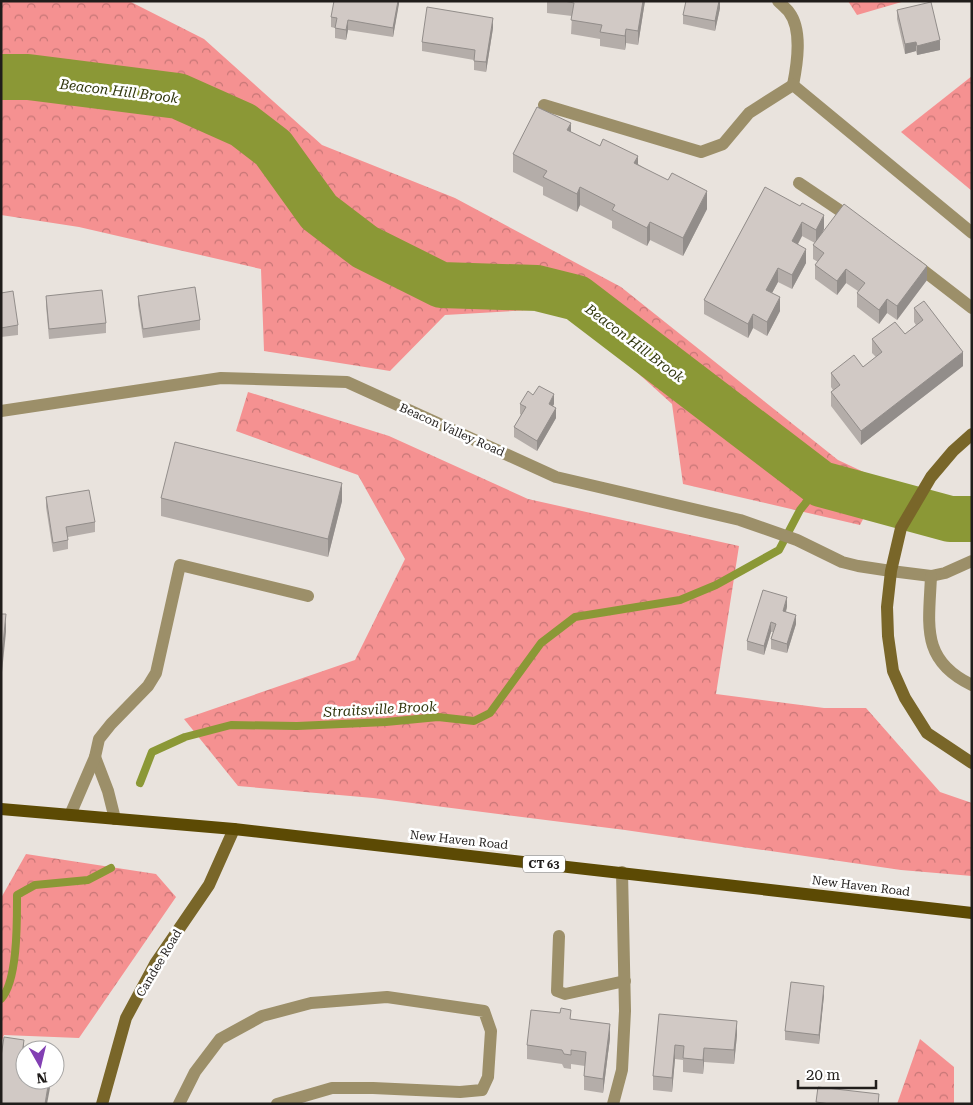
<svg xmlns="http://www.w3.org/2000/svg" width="973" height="1105" font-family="'Roboto Serif',serif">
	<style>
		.forest { fill: url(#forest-crowns) }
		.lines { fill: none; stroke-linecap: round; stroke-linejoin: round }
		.stream { stroke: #8b9836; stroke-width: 8 }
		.river { stroke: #8b9836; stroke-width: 46 }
		.lane { stroke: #9c8f69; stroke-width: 12 }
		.street { stroke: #9c8f69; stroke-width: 12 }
		.secondary { stroke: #796629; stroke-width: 12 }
		.primary { stroke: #5c4a04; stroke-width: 12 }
		.wall { fill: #b4ada9 }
		.shaded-wall { fill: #928d8a }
		.building { fill: #d1c9c5; stroke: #928d8a }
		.labels { text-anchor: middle; stroke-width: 5; stroke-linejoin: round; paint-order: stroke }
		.shield { fill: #fff; stroke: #63615f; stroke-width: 1 }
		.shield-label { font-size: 11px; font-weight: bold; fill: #201d1b }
		.street-label { font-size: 12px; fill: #201d1b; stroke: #fff }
		.water-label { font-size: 14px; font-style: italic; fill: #31370e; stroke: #fff }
	</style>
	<defs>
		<pattern id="forest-crowns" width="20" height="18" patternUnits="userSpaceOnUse" patternTransform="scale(1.25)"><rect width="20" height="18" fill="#f59191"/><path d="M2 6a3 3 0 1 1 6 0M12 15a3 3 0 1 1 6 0" fill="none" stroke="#c67676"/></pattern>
	</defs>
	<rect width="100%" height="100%" fill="#e9e3dd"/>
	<g class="forest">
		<path d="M 1,1 L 129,1 L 204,39 L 322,145 L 455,198 L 621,287 L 838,460 L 883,481 L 860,525 L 683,484 L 672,404 L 566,308 L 445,315 L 390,371 L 264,351 L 261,269 L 79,227 L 1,215 Z"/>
		<path d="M 848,1 L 905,1 L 857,15 Z"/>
		<path d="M 972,76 L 972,191 L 901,132 Z"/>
		<path d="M 248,392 L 389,436 L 528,499 L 739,546 L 716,694 L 824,708 L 866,708 L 940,792 L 972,803 L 972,876 L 901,870 L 625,830 L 373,798 L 238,786 L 184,719 L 355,660 L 405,559 L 358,475 L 236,431 Z"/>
		<path d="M 26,854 L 156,874 L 176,897 L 79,1038 L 4,1035 L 1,1043 L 1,898 Z"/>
		<path d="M 920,1039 L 954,1067 L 954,1104 L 897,1104 Z"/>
	</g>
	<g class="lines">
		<g class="stream">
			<path d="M 140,783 L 152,752 L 185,737 L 231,725 L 297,726 L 386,722 L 438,717 L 474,721 L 490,713 L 541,643 L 575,617 L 680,600 L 716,585 L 779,550 L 800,510 L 821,484"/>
			<path d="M 1,999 C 18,981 17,920 17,895 L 35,885 L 88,880 L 111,868"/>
		</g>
		<path class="river" d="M 1,77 L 28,77 L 178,96 L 243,125 L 273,148 L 319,212 L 365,247 L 441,285 L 537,288 L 577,298 L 821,484 L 950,519 L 972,519"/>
		<g class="lane">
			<path d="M 778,1 C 782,5 786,8 789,12 C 803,30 797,65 793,85"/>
			<path d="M 544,105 L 701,152 L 723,144 L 749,113 L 793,85 L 972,233"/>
			<path d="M 799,183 L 854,220"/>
			<path d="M 915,264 L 972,308"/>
			<path d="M 891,571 L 931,576 L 945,573 L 972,561"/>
			<path d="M 931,576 C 929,625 920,660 972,685"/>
			<path d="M 95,757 L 108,791 L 115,819"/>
			<path d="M 70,815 L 95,757 L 99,739 L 111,724 L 148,686 L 156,673 L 180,565 L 308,596"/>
			<path d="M 559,936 L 557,991 L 565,994 L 625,981"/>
			<path d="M 179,1104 L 195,1072 L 220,1039 L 262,1016 L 311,1003 L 387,997 L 484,1011 L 491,1031 L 488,1077 L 482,1090 L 460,1092 L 373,1088 L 332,1088 L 277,1104"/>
			<path d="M 613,1104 L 622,1070 L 625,1011 L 622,872"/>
		</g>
		<path class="street" d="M 1,411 L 221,378 L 347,382 L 556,477 L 740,520 L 797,540 L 842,562 L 858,566 L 891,571"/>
		<g class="secondary">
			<path d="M 972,434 L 953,451 L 931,477 L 901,528 L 891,571 L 887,607 L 888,636 L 893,671 L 905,698 L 927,733 L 972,763"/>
			<path d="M 102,1104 L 126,1018 L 155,964 L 209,885 L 234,829"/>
		</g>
		<path class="primary" d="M 1,809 L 234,829 L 972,913"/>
	</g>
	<g class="wall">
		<path d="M 399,1 L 393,37 L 348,30 L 346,40 L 335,38 L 335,28 L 331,27 L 331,17 Z"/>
		<path d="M 547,1 L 645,1 L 638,45 L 626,43 L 625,50 L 600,46 L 600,39 L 571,34 L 572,16 L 547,13 Z"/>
		<path d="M 720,1 L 720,8 L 715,31 L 683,24 L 683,15 Z"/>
		<path d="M 897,10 L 940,50 L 917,55 L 916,51 L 905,54 L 897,19 Z"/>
		<path d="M 493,28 L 486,72 L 474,70 L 474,60 L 422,51 L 422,42 Z"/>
		<path d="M 571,132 L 638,164 L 707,209 L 683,256 L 650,240 L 647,246 L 612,228 L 612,221 L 580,205 L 577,212 L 543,195 L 543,187 L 513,172 L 513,154 Z"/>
		<path d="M 765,187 L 824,229 L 822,234 L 927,280 L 897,320 L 887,313 L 879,324 L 857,307 L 857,293 L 858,291 L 846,283 L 837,295 L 815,279 L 815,265 L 818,262 L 813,259 L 813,245 L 815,243 L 802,236 L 798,244 L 806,263 L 792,289 L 778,282 L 772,293 L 780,311 L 767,336 L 753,328 L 748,338 L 704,314 L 704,300 Z"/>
		<path d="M 1,293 L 18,325 L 18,335 L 1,337 Z"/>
		<path d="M 46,296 L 106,323 L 106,333 L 49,339 L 46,306 Z"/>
		<path d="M 138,296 L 200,320 L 200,330 L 143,338 L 138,305 Z"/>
		<path d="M 914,308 L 963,366 L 861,445 L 831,406 L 831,392 L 833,390 L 831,387 L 831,373 L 863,367 L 876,357 L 872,353 L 872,339 L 905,334 L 916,325 L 914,322 Z"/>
		<path d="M 533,395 L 554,404 L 553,406 L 556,418 L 537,451 L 514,437 L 514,427 L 521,415 L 520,414 L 520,404 Z"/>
		<path d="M 46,497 L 95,522 L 95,532 L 68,537 L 68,549 L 53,552 L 46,507 Z"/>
		<path d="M 161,498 L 342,501 L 328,557 L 161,516 Z"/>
		<path d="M 787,607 L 786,612 L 796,624 L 787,653 L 771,649 L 771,639 L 773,632 L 771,632 L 764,655 L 747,650 L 747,641 Z"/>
		<path d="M 824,995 L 819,1044 L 785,1040 L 785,1031 Z"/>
		<path d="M 659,1014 L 737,1035 L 734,1064 L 704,1062 L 703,1074 L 683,1072 L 683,1060 L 675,1059 L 672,1092 L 653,1090 L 653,1076 Z"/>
		<path d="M 571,1019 L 610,1038 L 603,1093 L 584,1090 L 584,1076 L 585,1066 L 571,1064 L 571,1069 L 564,1068 L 562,1064 L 527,1059 L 527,1045 Z"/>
	</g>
	<g class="shaded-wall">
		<path d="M 398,1 L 399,1 L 399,4 L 393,37 L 393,28 Z"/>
		<path d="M 643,1 L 645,1 L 638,45 L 638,31 Z"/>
		<path d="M 719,1 L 720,1 L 720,8 L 715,31 L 715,21 Z"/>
		<path d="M 493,18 L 493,28 L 486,72 L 486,62 Z"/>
		<path d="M 348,20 L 348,30 L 346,40 L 346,30 Z"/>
		<path d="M 626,29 L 626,43 L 625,50 L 625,36 Z"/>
		<path d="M 940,40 L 940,50 L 917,55 L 917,46 Z"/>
		<path d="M 916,42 L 916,51 L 905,54 L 905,44 Z"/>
		<path d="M 571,123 L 571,141 L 567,130 Z"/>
		<path d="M 638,156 L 638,174 L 634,163 Z"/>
		<path d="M 580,187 L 580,205 L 577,212 L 577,194 Z"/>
		<path d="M 707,191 L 707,209 L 683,256 L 683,238 Z"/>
		<path d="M 824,215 L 824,229 L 816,244 L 816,230 Z"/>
		<path d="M 650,222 L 650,240 L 647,246 L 647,228 Z"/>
		<path d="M 802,222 L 802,236 L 792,255 L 792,241 Z"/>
		<path d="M 806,249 L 806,263 L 792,289 L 792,275 Z"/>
		<path d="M 927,266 L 927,280 L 897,320 L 897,306 Z"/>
		<path d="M 778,268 L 778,282 L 766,304 L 766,290 Z"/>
		<path d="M 846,269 L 846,283 L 837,295 L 837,281 Z"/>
		<path d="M 780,297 L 780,311 L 767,336 L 767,322 Z"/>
		<path d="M 887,299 L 887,313 L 879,324 L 879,310 Z"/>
		<path d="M 753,314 L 753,328 L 748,338 L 748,324 Z"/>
		<path d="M 963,352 L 963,366 L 861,445 L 861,431 Z"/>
		<path d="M 554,394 L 554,404 L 549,413 L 549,404 Z"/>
		<path d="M 556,408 L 556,418 L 537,451 L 537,441 Z"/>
		<path d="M 342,483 L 342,501 L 328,557 L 328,539 Z"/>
		<path d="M 787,597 L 787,607 L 783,620 L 783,611 Z"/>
		<path d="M 6,614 L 6,632 L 1,682 L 1,664 Z"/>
		<path d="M 796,615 L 796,624 L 787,653 L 787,644 Z"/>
		<path d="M 771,622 L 771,632 L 764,655 L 764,646 Z"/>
		<path d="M 824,986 L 824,995 L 819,1044 L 819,1035 Z"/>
		<path d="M 737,1021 L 737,1035 L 734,1064 L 734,1050 Z"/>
		<path d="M 610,1024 L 610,1038 L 603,1093 L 603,1079 Z"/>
		<path d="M 24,1040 L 24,1054 L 20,1083 L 20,1069 Z"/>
		<path d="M 675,1045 L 675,1059 L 672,1092 L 672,1078 Z"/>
		<path d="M 704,1048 L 704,1062 L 703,1074 L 703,1060 Z"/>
		<path d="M 49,1080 L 50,1080 L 50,1088 L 47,1104 L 45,1104 Z"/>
	</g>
	<g class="building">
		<path d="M 334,1 L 398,1 L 393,28 L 348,20 L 346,30 L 335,28 L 337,18 L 331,17 Z"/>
		<path d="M 564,1 L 643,1 L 638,31 L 626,29 L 625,36 L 600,32 L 602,25 L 571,20 L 574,3 Z"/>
		<path d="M 686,1 L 719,1 L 715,21 L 683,15 Z"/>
		<path d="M 931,2 L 940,40 L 917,46 L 916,42 L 905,44 L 897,10 Z"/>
		<path d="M 427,7 L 493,18 L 486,62 L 474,61 L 475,50 L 422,42 Z"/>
		<path d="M 537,107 L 571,123 L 567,130 L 600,146 L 603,139 L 638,156 L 634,163 L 668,180 L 672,173 L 707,191 L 683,238 L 650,222 L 647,228 L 612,210 L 615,205 L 580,187 L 577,194 L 543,177 L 547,171 L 513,154 Z"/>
		<path d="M 765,187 L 800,206 L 802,203 L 824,215 L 816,230 L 802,222 L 792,241 L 806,249 L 792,275 L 778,268 L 766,290 L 780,297 L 767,322 L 753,314 L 748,324 L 704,300 Z"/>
		<path d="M 844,204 L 927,266 L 897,306 L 887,299 L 879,310 L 857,293 L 865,283 L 846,269 L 837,281 L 815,265 L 824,253 L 813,245 Z"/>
		<path d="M 195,287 L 200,320 L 143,329 L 138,296 Z"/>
		<path d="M 102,290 L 106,323 L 49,329 L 46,296 Z"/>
		<path d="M 13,291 L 18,325 L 1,328 L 1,293 Z"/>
		<path d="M 924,301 L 963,352 L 861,431 L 831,392 L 840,385 L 831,373 L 854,355 L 863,367 L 882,352 L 872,339 L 895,322 L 905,334 L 923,320 L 914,308 Z"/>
		<path d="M 539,386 L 554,394 L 549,404 L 556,408 L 537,441 L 514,427 L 526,407 L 520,404 L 528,391 L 533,395 Z"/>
		<path d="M 175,442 L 342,483 L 328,539 L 161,498 Z"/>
		<path d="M 89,490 L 95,522 L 66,527 L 68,540 L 53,543 L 46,497 Z"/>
		<path d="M 763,590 L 787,597 L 783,611 L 796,615 L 787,644 L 771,639 L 776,624 L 771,622 L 764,646 L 747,641 Z"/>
		<path d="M 1,614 L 6,614 L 1,664 Z"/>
		<path d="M 791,982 L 824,986 L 819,1035 L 785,1031 Z"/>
		<path d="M 561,1008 L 571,1010 L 570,1019 L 610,1024 L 603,1079 L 584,1076 L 586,1052 L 571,1050 L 571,1055 L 564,1054 L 562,1050 L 527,1045 L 531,1010 L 560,1013 Z"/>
		<path d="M 659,1014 L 737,1021 L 734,1050 L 704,1048 L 703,1060 L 683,1058 L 684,1046 L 675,1045 L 672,1078 L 653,1076 Z"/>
		<path d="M 4,1037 L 24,1040 L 20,1069 L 25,1070 L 25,1080 L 49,1080 L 45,1104 L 1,1104 L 1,1057 Z"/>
		<path d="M 818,1087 L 879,1094 L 878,1104 L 830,1104 L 816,1102 Z"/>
	</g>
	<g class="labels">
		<rect class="shield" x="523" y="855.5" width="42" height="17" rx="4"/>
		<g class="shield-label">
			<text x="544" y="868">CT 63</text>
		</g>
		<g class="street-label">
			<text transform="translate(452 430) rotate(24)" y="4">Beacon Valley Road</text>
			<text transform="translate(459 840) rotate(6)" y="4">New Haven Road</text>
			<text transform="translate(861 886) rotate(7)" y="4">New Haven Road</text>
			<text transform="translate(159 963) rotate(-59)" y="4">Candee Road</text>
		</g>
		<g class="water-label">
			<text transform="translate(119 91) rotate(7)" y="5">Beacon Hill Brook</text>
			<text transform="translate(635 343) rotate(37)" y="5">Beacon Hill Brook</text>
			<text transform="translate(380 709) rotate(-3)" y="5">Straitsville Brook</text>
		</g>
	</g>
	<rect width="973" height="1105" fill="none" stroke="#201d1b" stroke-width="5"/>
	<g transform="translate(40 1065) rotate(172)"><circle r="24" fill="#ffffff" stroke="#a6a5a4"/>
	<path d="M0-4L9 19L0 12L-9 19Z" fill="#823fb3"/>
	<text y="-8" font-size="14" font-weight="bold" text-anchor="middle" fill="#201d1b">N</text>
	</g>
	<path d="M798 1080v8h78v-8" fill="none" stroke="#201d1b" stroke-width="2.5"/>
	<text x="806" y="1080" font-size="15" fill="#201d1b" stroke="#ffffff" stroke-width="4" paint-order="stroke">20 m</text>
</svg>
